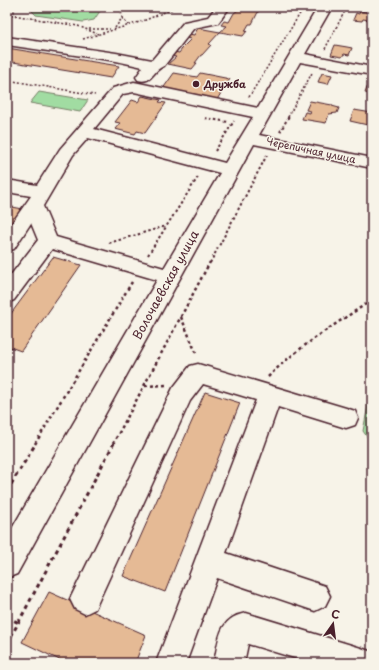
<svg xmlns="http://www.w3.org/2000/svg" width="379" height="670" font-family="'Playpen Sans',sans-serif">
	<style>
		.green { fill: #a1dca2; stroke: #767e66 }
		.building { fill: #e5ba95; stroke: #4a1f2b }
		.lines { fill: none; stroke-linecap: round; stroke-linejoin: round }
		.minor-casing { stroke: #4a1f2b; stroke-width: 3 }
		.path-far3 { stroke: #4a1f2b; stroke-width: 1.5; stroke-dasharray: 2 2; stroke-linecap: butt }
		.path-far2 { stroke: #4a1f2b; stroke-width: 2; stroke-dasharray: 2.5 2.5; stroke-linecap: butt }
		.path-far1 { stroke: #4a1f2b; stroke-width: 2.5; stroke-dasharray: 3 3; stroke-linecap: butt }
		.path { stroke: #4a1f2b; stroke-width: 3; stroke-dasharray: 4 4; stroke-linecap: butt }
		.minor { fill: #f7f3e8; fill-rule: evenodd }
		.poi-dot { fill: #4a1f2b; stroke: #f7f3e8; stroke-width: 1.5 }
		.labels { text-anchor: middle; stroke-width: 3; stroke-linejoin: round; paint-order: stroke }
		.far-poi-label { font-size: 10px; font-weight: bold; fill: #4a1f2b; stroke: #f7f3e8; text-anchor: start }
		.far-street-label { font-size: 10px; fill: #4a1f2b; stroke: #f7f3e8 }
		.street-label { font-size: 12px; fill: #4a1f2b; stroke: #f7f3e8 }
	</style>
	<rect width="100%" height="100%" fill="#f7f3e8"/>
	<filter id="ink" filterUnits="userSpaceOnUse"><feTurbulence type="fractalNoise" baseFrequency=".025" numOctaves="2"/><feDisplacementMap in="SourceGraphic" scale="8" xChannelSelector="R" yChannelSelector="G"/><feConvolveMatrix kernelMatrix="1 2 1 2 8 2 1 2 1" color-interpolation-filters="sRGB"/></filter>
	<g filter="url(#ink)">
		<g class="green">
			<path d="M 36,7 C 49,7 92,4 100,11 L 94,20 L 83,22 L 36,15 L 32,11 Z"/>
			<path d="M 39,92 L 88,100 L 80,112 L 30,103 Z"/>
			<path d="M 372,385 L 372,444 L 363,431 Z"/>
		</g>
		<g class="building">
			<path d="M 235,7 L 263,7 L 260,8 L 252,24 L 249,24 L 245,31 L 247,31 L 243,36 L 220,32 L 227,26 L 221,25 L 224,21 L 229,22 L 234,13 L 238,10 L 233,9 Z"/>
			<path d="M 360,11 L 372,13 L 369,20 L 363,19 L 362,21 L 353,20 L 356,13 L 359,14 Z"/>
			<path d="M 198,28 L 220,32 L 209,44 L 211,45 L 202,55 L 201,55 L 195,63 L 197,63 L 192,69 L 168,64 L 176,57 L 170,56 L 174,52 L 179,53 L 182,49 L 181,49 L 191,39 L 185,38 L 189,34 L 194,35 Z"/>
			<path d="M 335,45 L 347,47 L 352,48 L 349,55 L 344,54 L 342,57 L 331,55 Z"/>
			<path d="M 7,48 L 119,66 L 111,78 L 7,61 Z"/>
			<path d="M 174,73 L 197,77 L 200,73 L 230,79 L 216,101 L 162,90 Z"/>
			<path d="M 322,73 L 332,75 L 328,84 L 318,82 Z"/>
			<path d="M 370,80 L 372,80 L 372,94 L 365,93 Z"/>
			<path d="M 142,96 L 161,100 L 159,102 L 166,103 L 145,133 L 137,131 L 135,134 L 115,129 L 120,123 L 115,122 L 132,100 L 138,102 Z"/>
			<path d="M 310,101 L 332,105 L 332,106 L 339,108 L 337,113 L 329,114 L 326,123 L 302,119 L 305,112 L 310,113 L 311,111 L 306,110 Z"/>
			<path d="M 354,110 L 372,113 L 372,126 L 350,121 Z"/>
			<path d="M 7,206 L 23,209 L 9,229 L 7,229 Z"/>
			<path d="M 53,257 L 81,265 L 21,351 L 7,346 L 7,319 Z"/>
			<path d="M 205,392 L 240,403 L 165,592 L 123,576 Z"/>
			<path d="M 49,592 L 146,635 L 135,663 L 66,663 L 22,642 Z"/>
		</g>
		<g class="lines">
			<defs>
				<g id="minor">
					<path d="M 216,7 L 230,7 L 218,23 L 194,28 L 164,66 C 152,70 153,84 138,80 L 136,77 L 143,67 L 116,61 L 7,45 L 7,37 L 116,53 L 152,60 L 184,22 L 208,17 Z"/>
					<path d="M 318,7 L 332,7 L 305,54 L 372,67 L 372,75 L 300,62 L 259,135 L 372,158 L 372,168 L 254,144 L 17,574 L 7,578 L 7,537 L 157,280 L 52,249 L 14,300 L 7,303 L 7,280 L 38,240 L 31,223 L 14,249 L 7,251 L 7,230 L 31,196 L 7,192 L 7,180 L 37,185 L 60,149 L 113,88 L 134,82 L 258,108 ZM 134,92 L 253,117 L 225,163 L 94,129 L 123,94 ZM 88,138 L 220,173 L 164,268 L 56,237 L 43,206 L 73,155 Z"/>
					<path d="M 198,364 L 346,408 L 355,411 L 358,418 L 355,425 L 346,428 L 278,407 L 226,553 L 325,586 L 330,596 L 325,606 L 315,611 L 217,578 L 186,663 L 156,663 L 256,400 L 203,384 L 190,401 L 95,609 L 85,614 L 75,609 L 70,599 L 173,388 L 190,366 Z"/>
					<path d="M 246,613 L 361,648 L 372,652 L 372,663 L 311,663 L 248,644 L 244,663 L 214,663 C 219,640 218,618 246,613 Z"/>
				</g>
			</defs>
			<use href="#minor" class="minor-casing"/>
			<g class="path-far3">
				<path d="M 12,7 L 16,16"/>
				<path d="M 7,14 L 78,26 L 98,34"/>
				<path d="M 122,18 L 128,25"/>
				<path d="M 115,28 L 122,18 L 121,7"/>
				<path d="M 89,29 L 110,29"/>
				<path d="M 83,39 L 143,21 L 177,7"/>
				<path d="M 325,49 L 347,7"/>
				<path d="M 7,80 L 95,95"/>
				<path d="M 249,97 L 304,7"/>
				<path d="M 288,117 L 312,73"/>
			</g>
			<g class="path-far2">
				<path d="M 205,118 L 228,122"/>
				<path d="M 280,132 L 289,116"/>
				<path d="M 215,151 L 234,121"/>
				<path d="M 109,243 L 166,226"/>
				<path d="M 148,255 L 198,177"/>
				<path d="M 210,263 L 267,155"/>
			</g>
			<g class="path-far1">
				<path d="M 181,317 L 197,355"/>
				<path d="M 268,377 C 299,346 336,324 372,300"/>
				<path d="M 145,386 L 166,385"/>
				<path d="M 35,444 L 132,282"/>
				<path d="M 113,444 L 210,262"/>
			</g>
			<g class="path">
				<path d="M 7,491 L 36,443"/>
				<path d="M 7,617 L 19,623"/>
				<path d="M 7,644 L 114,443"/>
				<path d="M 7,660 L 8,663"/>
			</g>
			<use href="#minor" class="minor"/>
		</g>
	</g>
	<circle class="poi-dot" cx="196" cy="84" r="4"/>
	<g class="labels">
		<g class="far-poi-label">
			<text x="204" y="88">Дружба</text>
		</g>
		<g class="far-street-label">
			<text transform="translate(311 150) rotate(12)" y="4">Черепичная улица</text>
		</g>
		<g class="street-label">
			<text transform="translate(166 285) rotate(-61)" y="4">Волочаевская улица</text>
		</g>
	</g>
	<rect width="379" height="670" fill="none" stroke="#f7f3e8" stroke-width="24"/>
	<rect x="12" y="12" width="355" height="646" fill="none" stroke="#4a1f2b" stroke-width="1.5" filter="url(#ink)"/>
	<g transform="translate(333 624) rotate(14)" stroke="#f7f3e8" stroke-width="3" paint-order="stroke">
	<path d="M0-3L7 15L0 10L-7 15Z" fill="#4a1f2b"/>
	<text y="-6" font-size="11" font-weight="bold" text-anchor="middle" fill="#4a1f2b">С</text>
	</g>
</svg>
